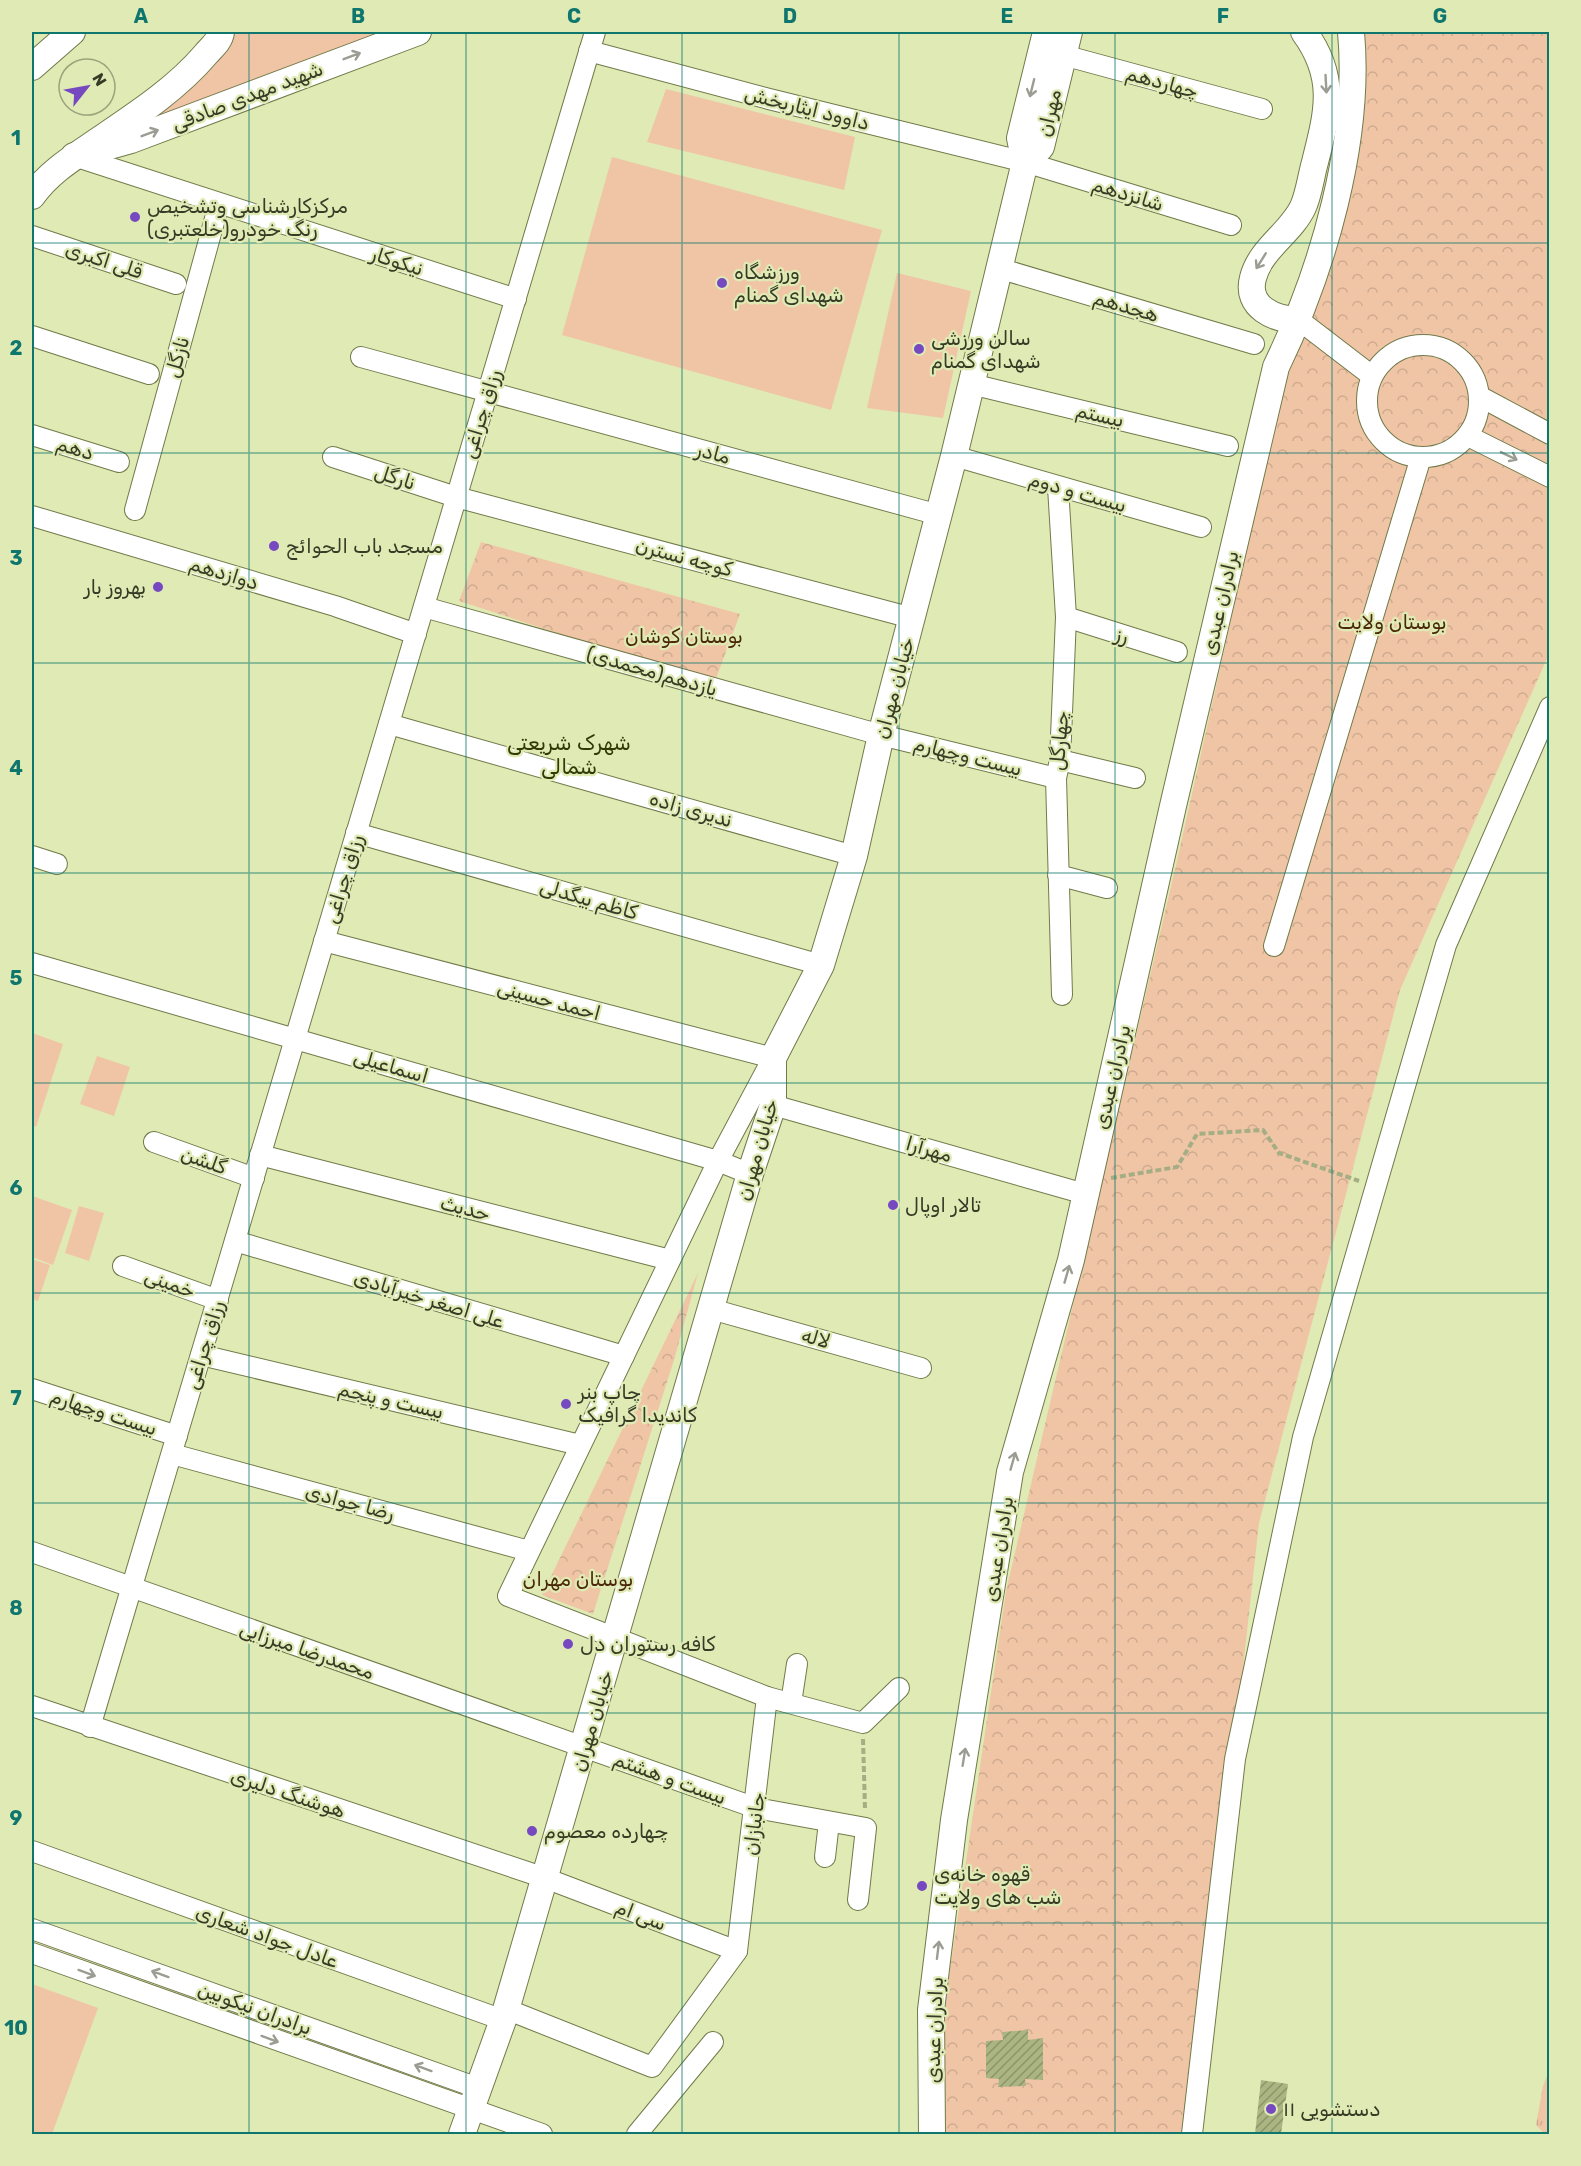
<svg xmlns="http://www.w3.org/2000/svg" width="1581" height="2166" font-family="Rubik,'Noto Naskh Arabic',sans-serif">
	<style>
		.grass { fill: url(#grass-tufts) }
		.park { fill: url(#park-crowns) }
		.garden { fill: #f0c5a6 }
		.building { fill: url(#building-hatch) }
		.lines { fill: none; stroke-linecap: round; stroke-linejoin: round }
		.minor-casing { stroke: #717a49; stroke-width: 22 }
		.major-casing { stroke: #717a49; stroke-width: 28 }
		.path { stroke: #a4ad83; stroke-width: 4; stroke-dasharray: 6 3; stroke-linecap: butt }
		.minor { stroke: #fff; stroke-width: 20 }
		.major { stroke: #fff; stroke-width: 26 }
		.oneway { stroke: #9b9d92 }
		.grid { fill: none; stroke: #0f766e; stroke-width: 1.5; stroke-opacity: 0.55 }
		.poi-dot { fill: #7649c1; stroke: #dfeab5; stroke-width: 2 }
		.labels { text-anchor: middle; stroke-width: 4.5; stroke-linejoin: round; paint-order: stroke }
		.street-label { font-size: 20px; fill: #373b26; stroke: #dfeab5 }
		.poi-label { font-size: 20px; fill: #373b26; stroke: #dfeab5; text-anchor: start }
		.park-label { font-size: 20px; fill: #4b280a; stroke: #dfeab5 }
		.neighbourhood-label { font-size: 21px; fill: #323905; stroke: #dfeab5 }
		.neatline { fill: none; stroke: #0f766e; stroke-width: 2 }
		.grid-label { font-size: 20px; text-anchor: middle; font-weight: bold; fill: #0f766e }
	</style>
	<defs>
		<pattern id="grass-tufts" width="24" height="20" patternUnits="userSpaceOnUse" patternTransform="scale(1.5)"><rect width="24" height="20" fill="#f0c5a6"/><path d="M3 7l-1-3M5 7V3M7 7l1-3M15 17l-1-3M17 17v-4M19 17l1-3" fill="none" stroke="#ceaa8f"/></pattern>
		<pattern id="park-crowns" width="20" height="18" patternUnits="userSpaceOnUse" patternTransform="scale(1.5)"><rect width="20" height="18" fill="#f0c5a6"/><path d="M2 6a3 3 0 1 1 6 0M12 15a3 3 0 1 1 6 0" fill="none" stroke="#ceaa8f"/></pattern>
		<pattern id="building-hatch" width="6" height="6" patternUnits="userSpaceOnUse" patternTransform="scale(1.5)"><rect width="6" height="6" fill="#abb582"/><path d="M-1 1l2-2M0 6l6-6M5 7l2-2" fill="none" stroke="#8c946a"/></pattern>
	</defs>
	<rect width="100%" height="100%" fill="#dfeab5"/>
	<path class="grass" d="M 1549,2071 L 1549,2133 L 1545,2134 L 1536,2125 L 1543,2086 Z"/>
	<g class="park">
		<path d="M 1363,32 L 1549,32 L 1549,654 L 1400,990 L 1259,1523 L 1205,2012 L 1199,2134 L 945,2134 L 944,2010 L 1006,1591 L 1176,865 Z"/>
		<path d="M 481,542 L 740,614 L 714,684 L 459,601 Z"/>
		<path d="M 698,1273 L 674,1360 L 593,1614 L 542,1595 Z"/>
	</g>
	<g class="garden">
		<path d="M 232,32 L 383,32 L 130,127 L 213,65 L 223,54 Z"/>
		<path d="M 666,89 L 855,137 L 844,190 L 647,142 Z"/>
		<path d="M 612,157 L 882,230 L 831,410 L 562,335 Z"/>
		<path d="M 897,273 L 971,291 L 943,418 L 867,408 Z"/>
		<path d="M 32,1033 L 63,1044 L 36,1127 L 32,1125 Z"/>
		<path d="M 97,1056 L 130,1067 L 114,1116 L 80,1104 Z"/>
		<path d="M 32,1196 L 72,1210 L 53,1265 L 32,1257 Z"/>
		<path d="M 79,1206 L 104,1213 L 89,1261 L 65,1253 Z"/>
		<path d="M 32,1259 L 50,1265 L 38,1301 L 32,1299 Z"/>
		<path d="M 32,1984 L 98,2008 L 52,2134 L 32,2134 Z"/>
	</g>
	<g class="building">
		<path d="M 1028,2030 L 1028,2040 L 1043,2038 L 1043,2080 L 1025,2079 L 1026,2086 L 998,2087 L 999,2079 L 986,2078 L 986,2041 L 1003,2040 L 1002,2032 Z"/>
		<path d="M 1261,2080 L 1288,2084 L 1281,2134 L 1255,2134 Z"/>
	</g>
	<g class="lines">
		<defs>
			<g id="minor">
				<path d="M 589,51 L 769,99 L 1025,162 L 1231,225"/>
				<path d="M 1063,55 L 1262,109"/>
				<path d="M 74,156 L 516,299"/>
				<path d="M 32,236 L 176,284"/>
				<path d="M 998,268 L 1254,344"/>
				<path d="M 1299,320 L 1372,376"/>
				<path d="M 32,336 L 149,374"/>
				<circle cx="1423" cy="401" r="56"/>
				<path d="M 361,357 L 939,515"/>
				<path d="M 971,384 L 1228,446"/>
				<path d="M 1479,396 L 1550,434"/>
				<path d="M 32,435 L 119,462"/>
				<path d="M 1468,436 L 1550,477"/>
				<path d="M 954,456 L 1201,527"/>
				<path d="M 333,457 L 456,497 L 912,618"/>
				<path d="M 1058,487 L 1066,617 L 1060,760 L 1056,778 L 1062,995"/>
				<path d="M 135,510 L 219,204"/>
				<path d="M 32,516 L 335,606 L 416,634"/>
				<path d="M 424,607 L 881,735 L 1056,778"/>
				<path d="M 1066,617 L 1177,652"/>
				<path d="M 389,724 L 854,856"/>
				<path d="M 1060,760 L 1135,778"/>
				<path d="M 356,833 L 821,965"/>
				<path d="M 32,856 L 57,864"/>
				<path d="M 1058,875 L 1107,888"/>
				<path d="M 324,941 L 773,1058 L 718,1161 L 508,1596 L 767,1697 L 863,1723 L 899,1688"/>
				<path d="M 1274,946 L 1421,457"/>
				<path d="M 32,963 L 718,1161 L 750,1174"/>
				<path d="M 773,1105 L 1085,1194"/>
				<path d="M 154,1142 L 254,1178"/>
				<path d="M 260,1155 L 670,1260"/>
				<path d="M 235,1241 L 624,1356"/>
				<path d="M 123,1266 L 218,1300"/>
				<path d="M 711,1309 L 921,1368"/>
				<path d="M 201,1355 L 580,1445"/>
				<path d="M 32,1389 L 177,1436"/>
				<path d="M 172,1454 L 529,1551"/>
				<path d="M 32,1552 L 756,1808 L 866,1828 L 858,1900"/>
				<path d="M 791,1703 L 797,1664"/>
				<path d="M 32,1706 L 545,1878 L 737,1951"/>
				<path d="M 90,1727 L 595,32"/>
				<path d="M 32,1851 L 503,2020"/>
				<path d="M 825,1857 L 829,1822"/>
				<path d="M 32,1929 L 478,2088"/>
				<path d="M 32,1953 L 542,2134"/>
				<path d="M 506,2009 L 652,2067 L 737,1951 L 767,1697"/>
				<path d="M 637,2134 L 713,2042"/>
				<path d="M 1192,2134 L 1235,1759 L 1303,1437 L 1446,945 L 1550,707"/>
			</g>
			<g id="major">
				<path d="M 32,67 L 72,32"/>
				<path d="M 74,156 L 131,140 L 418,32"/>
				<path d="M 1025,162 L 1041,147 L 1069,32"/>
				<path d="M 32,196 C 51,170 76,156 102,138 C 139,113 177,88 206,54 C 212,47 220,41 221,32"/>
				<path d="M 1299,320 C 1275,320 1245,307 1253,278 C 1260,249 1291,233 1303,207 C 1309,194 1311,176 1315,162 C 1328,111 1337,77 1304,32"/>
				<path d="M 462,2134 L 503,2020 L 750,1174 L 773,1105 L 773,1058 L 821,965 L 854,856 L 881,735 L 954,456 L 1025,162 L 1020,138 L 1046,32"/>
				<path d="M 932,2134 L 931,2010 L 954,1820 L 1010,1472 L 1071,1260 L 1173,806 L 1276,367 C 1323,270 1361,140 1351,32"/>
			</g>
		</defs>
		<use href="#minor" class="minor-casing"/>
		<use href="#major" class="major-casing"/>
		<g class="path">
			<path d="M 1111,1178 L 1177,1167 L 1197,1134 L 1263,1130 L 1279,1153 L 1359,1181"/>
			<path d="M 863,1739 L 865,1809"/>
		</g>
		<use href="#minor" class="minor"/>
		<use href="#major" class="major"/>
	</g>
	<defs><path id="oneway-shaft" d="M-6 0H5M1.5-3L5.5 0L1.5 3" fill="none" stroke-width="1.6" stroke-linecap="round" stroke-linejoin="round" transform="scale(1.5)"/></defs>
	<g class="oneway">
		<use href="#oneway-shaft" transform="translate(352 56) rotate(-21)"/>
		<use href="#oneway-shaft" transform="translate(1326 84) rotate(87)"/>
		<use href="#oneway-shaft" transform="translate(1032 88) rotate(104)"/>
		<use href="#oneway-shaft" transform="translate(150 133) rotate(-21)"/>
		<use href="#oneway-shaft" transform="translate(1261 261) rotate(122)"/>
		<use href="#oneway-shaft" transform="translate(1509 456) rotate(26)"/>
		<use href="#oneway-shaft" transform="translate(1067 1274) rotate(-74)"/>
		<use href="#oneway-shaft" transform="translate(1013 1461) rotate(-74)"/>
		<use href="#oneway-shaft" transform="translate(964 1757) rotate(-81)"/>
		<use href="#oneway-shaft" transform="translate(938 1950) rotate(-83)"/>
		<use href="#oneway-shaft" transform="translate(87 1973) rotate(20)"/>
		<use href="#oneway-shaft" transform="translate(160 1974) rotate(-160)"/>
		<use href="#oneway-shaft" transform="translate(270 2039) rotate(20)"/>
		<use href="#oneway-shaft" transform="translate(423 2068) rotate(-160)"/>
	</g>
	<path class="grid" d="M 249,32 L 249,2134M 466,32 L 466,2134M 682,32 L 682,2134M 899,32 L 899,2134M 1115,32 L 1115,2134M 1332,32 L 1332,2134M 32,243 L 1550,243M 32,453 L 1550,453M 32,663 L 1550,663M 32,873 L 1550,873M 32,1083 L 1550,1083M 32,1293 L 1550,1293M 32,1503 L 1550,1503M 32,1713 L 1550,1713M 32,1923 L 1550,1923"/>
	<g class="poi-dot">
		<circle cx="135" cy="217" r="6"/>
		<circle cx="722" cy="283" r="6"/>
		<circle cx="919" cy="349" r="6"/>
		<circle cx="274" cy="546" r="6"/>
		<circle cx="158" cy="587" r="6"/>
		<circle cx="893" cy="1205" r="6"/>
		<circle cx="566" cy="1404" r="6"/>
		<circle cx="568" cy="1644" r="6"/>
		<circle cx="532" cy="1831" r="6"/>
		<circle cx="922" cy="1886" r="6"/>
		<circle cx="1271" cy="2109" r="6"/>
	</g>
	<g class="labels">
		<g class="street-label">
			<text transform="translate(1162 82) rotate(15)" y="7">چهاردهم</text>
			<text transform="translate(247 96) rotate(-21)" y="7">شهید مهدی صادقی</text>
			<text transform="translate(807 108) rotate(14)" y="7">داوود ایثاربخش</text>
			<text transform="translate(1049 113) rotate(-77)" y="7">مهران</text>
			<text transform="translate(1128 194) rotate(17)" y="7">شانزدهم</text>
			<text transform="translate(104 260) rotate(18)" y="7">قلی اکبری</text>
			<text transform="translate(397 261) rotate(18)" y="7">نیکوکار</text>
			<text transform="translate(1126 306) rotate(16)" y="7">هجدهم</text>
			<text transform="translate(177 357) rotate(-74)" y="7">نازگل</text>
			<text transform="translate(481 414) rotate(-73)" y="7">رزاق چراغی</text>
			<text transform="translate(1100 415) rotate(13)" y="7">بیستم</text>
			<text transform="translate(75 448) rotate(17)" y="7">دهم</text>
			<text transform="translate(713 453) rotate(15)" y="7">مادر</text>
			<text transform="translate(395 477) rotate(18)" y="7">نارگل</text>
			<text transform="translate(1078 492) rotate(16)" y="7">بیست و دوم</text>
			<text transform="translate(684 557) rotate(15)" y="7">کوچه نسترن</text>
			<text transform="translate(224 573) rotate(17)" y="7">دوازدهم</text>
			<text transform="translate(1220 603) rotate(-77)" y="7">برادران عبدی</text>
			<text transform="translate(1122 635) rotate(17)" y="7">رز</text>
			<text transform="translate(652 671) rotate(16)" y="7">یازدهم(محمدی)</text>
			<text transform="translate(894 688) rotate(-75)" y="7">خیابان مهران</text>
			<text transform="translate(1059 741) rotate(-85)" y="7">چهارگل</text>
			<text transform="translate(968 756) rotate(14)" y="7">بیست وچهارم</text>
			<text transform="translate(691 809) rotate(16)" y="7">ندیری زاده</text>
			<text transform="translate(343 879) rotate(-73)" y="7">رزاق چراغی</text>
			<text transform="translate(589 899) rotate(16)" y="7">کاظم بیگدلی</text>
			<text transform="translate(549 1000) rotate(15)" y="7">احمد حسینی</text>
			<text transform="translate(391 1066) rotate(16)" y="7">اسماعیلی</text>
			<text transform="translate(1112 1077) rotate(-77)" y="7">برادران عبدی</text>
			<text transform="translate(929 1149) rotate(16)" y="7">مهرآرا</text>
			<text transform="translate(757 1150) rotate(-74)" y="7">خیابان مهران</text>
			<text transform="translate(204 1160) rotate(20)" y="7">گلشن</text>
			<text transform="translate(465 1208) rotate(14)" y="7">حدیث</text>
			<text transform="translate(170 1283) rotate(19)" y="7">خمینی</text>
			<text transform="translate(429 1299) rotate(17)" y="7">علی اصغر خیرآبادی</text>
			<text transform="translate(816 1338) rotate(16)" y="7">لاله</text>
			<text transform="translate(204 1345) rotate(-73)" y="7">رزاق چراغی</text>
			<text transform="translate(391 1400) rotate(13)" y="7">بیست و پنجم</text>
			<text transform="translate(104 1412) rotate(18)" y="7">بیست وچهارم</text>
			<text transform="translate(350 1502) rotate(15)" y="7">رضا جوادی</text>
			<text transform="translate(998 1549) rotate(-81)" y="7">برادران عبدی</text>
			<text transform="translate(307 1650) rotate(19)" y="7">محمدرضا میرزایی</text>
			<text transform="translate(592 1721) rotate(-74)" y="7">خیابان مهران</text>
			<text transform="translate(670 1778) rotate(20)" y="7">بیست و هشتم</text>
			<text transform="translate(288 1793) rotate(18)" y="7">هوشنگ دلیری</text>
			<text transform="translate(754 1824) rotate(-83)" y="7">جانبازان</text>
			<text transform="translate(641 1915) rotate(21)" y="7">سی ام</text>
			<text transform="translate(267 1936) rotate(20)" y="7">عادل جواد شعاری</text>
			<text transform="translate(255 2008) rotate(20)" y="7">برادران نیکوبین</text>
			<text transform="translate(934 2030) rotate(-88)" y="7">برادران عبدی</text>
		</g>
		<g class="poi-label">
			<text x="147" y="213">مرکزکارشناسی وتشخیص<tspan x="147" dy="23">رنگ خودرو(خلعتبری)</tspan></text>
			<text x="734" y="279">ورزشگاه<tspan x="734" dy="23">شهدای گمنام</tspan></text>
			<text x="931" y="345">سالن ورزشی<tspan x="931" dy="23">شهدای گمنام</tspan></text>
			<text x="286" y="553">مسجد باب الحوائج</text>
			<text x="146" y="594" text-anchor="end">بهروز بار</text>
			<text x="905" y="1212">تالار اوپال</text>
			<text x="578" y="1399">چاپ بنر<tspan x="578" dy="23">کاندیدا گرافیک</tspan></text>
			<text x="580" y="1651">کافه رستوران دل</text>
			<text x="544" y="1838">چهارده معصوم</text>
			<text x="934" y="1881">قهوه خانه‌ی<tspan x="934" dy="23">شب های ولایت</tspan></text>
			<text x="1283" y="2116">دستشویی ۱۱</text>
		</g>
		<g class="park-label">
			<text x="1392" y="629">بوستان ولایت</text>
			<text x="684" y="643">بوستان کوشان</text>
			<text x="578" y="1586">بوستان مهران</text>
		</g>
		<g class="neighbourhood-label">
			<text x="569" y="750">شهرک شریعتی<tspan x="569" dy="24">شمالی</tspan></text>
		</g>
	</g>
	<rect width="1581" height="2166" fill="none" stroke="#dfeab5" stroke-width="66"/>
	<g transform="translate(87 87) rotate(59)"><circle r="28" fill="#dfeab5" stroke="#9ca47c" stroke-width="1.5"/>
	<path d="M0-4.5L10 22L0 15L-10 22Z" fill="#7649c1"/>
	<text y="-9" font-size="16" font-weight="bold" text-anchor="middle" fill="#373b26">N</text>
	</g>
	<rect x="33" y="33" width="1515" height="2100" class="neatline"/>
	<g class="grid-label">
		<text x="141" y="23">A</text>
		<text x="358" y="23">B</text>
		<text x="574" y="23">C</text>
		<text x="790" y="23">D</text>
		<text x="1007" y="23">E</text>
		<text x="1223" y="23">F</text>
		<text x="1440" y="23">G</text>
		<text x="16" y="145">1</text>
		<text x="16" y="355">2</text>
		<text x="16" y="565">3</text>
		<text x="16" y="775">4</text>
		<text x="16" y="985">5</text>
		<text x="16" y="1195">6</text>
		<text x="16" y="1405">7</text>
		<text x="16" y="1615">8</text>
		<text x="16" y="1825">9</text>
		<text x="16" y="2035">10</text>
	</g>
</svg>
